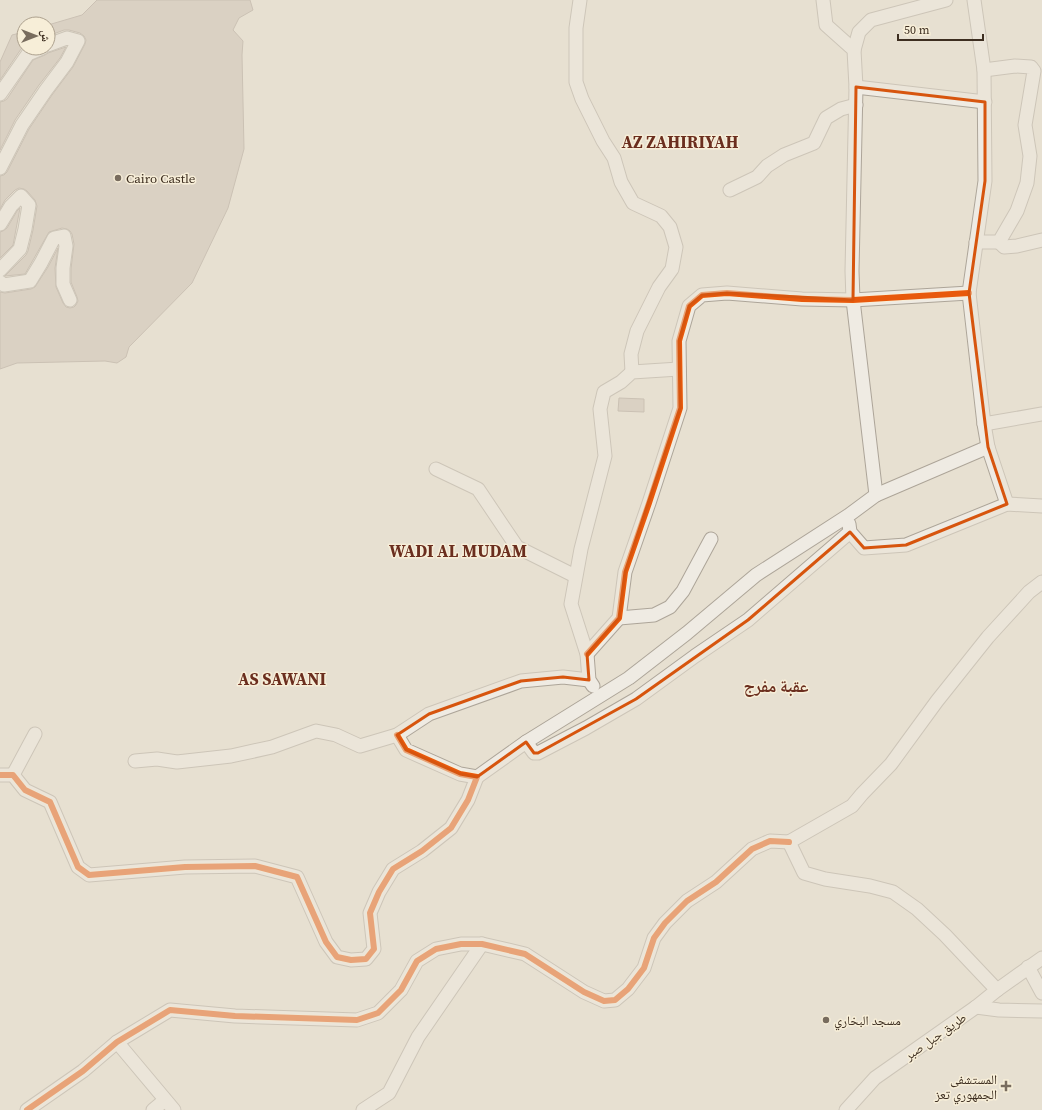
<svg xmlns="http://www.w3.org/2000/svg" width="1042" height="1110" font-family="'Source Serif 4','Noto Naskh Arabic',serif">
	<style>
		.building { fill: #cbbfb2; stroke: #a89c90 }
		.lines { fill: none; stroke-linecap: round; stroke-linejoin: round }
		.minor-casing { stroke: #ada599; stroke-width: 15 }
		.minor { stroke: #efebe3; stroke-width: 13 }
		.cycleway-casing { stroke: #f7eed8; stroke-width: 8 }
		.cycleway { stroke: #e8590c; stroke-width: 6 }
		.marked { fill: none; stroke: #d7550e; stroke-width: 3; stroke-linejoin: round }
		.poi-dot { fill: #786c5e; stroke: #f7eed8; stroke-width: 1.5 }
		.labels { text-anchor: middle; stroke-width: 3; stroke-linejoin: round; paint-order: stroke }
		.poi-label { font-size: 13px; fill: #3d2e20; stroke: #f7eed8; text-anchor: start }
		.street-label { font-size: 13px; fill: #3d2e20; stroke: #f7eed8 }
		.district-label { font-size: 17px; font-weight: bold; fill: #6b2e1e; stroke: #f7eed8 }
	</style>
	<rect width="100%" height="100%" fill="#e7e0d1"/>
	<g class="building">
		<path d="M 97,0 L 250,0 L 253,10 L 239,18 L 233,30 L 243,41 L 242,55 L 244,149 L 228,208 L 192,283 L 129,347 L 126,357 L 117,363 L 105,361 L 17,363 L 0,369 L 0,292 L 5,293 L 31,289 L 35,287 L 48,267 L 58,248 L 55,268 L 56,287 L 63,303 L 66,307 L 70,308 L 74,307 L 76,305 L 78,301 L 77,297 L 71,282 L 71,269 L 74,244 L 72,234 L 70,231 L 67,229 L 62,228 L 49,232 L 25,274 L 5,276 L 26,255 L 28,251 L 33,230 L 37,206 L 35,200 L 27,191 L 24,189 L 19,188 L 15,190 L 5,200 L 0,209 L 0,176 L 4,175 L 7,172 L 29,129 L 52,95 L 73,67 L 85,44 L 86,40 L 84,36 L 80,33 L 69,30 L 64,30 L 48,36 L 48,25 L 82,15 Z"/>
		<path d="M 24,32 L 24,47 L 21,49 L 0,80 L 0,62 L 12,35 Z"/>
		<path d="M 66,47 L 60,58 L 39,85 L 15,120 L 0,150 L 0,102 L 4,101 L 7,99 L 33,60 L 45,55 L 48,53 Z"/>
		<path d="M 20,208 L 13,245 L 0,258 L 0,232 L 3,231 L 7,228 L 17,211 Z"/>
		<path d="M 619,398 L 644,399 L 644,412 L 618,411 Z"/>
	</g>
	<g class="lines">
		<defs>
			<g id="minor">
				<path d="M 580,0 L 576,28 L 576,82 L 582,99 L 603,141 L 614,158 L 621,182 L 633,203 L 661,216 L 670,227 L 676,247 L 672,269 L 659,287 L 637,331 L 631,354 L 632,372"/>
				<path d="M 823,0 L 826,25 L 854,50 L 856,87 L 852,271 L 853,300 L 876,495"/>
				<path d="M 974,0 L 984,70 L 985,181 L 969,293 L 984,424 L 988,447 L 1007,504"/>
				<path d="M 854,50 L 859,32 L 871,20 L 946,0"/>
				<path d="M 856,87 L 985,102"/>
				<path d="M 0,94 L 28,54 L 42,48"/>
				<path d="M 0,168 L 22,125 L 46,90 L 67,62 L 78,41 L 67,38 L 48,45"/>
				<path d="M 730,190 L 757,177 L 767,166 L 784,155 L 814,143 L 826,118 L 841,109 L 856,105"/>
				<path d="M 0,224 L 11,206 L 21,196 L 29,205 L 25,229 L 20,249 L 0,270"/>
				<path d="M 976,242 L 999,242 L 1017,211 L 1027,183 L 1030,156 L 1025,125 L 1034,71 L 1031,67 L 1015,66 L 984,70"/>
				<path d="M 999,242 L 1004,247 L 1017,246 L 1042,240"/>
				<path d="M 0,282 L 4,285 L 30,281 L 41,263 L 54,238 L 64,236 L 66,246 L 63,268 L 63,284 L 70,300"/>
				<path d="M 984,424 L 1042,414"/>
				<path d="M 436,469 L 478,489 L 517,547 L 575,576"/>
				<path d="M 849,524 L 850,532 L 864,548 L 906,545 L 1007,504 L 1042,506"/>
				<path d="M 619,618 L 654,615 L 670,607 L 683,591 L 711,539"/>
				<path d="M 587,654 L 619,618 L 625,572 L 649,503 L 680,408 L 679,341 L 689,306 L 702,295 L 727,293 L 802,299 L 853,300 L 969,293"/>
				<path d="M 593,686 L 589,680 L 587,654 L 571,604 L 581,549 L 605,456 L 600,409 L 604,392 L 621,382 L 632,372 L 679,369"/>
				<path d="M 526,742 L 534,753 L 538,753 L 586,728 L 636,699 L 695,656 L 748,620 L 850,532"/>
				<path d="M 135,761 L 157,759 L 177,762 L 231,756 L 272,747 L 316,731 L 336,735 L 360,746 L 397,735 L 429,714 L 521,681 L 563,677 L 589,680"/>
				<path d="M 0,775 L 13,775 L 25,790 L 50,802 L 78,867 L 89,875 L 185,867 L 255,866 L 297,877 L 326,942 L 337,957 L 351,960 L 366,959 L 374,949 L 370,913 L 379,892 L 393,869 L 422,851 L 451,828 L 468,800 L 477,777 L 460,774 L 406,750 L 397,735"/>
				<path d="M 13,775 L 35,734"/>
				<path d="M 477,777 L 526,742 L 629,678 L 687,633 L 756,575 L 849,515 L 876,495 L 988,447"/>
				<path d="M 1028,967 L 1042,993"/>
				<path d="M 997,990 L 945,935 L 917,909 L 893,892 L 870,886 L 825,879 L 804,873 L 789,842 L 852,806 L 862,794 L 891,764 L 937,701 L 988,637 L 1029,592 L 1042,582"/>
				<path d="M 976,1007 L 999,1010 L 1042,1011"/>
				<path d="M 117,1042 L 174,1110"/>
				<path d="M 27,1110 L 83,1071 L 117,1042 L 170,1010 L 235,1016 L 357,1020 L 378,1013 L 401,990 L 417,961 L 436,949 L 461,944 L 482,944 L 525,954 L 584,992 L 604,1001 L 615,1000 L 628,989 L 644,968 L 654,938 L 665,923 L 687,901 L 716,882 L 752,849 L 770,841 L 789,842"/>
				<path d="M 153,1110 L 165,1100"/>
				<path d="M 363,1110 L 389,1093 L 418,1037 L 482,944"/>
				<path d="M 846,1110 L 875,1078 L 976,1007 L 997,990 L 1042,958"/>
			</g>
		</defs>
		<use href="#minor" class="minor-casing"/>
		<use href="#minor" class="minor"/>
		<defs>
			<g id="cycleway">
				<path d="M 587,654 L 619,618 L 625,572 L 649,503 L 680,408 L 679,341 L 689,306 L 702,295 L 727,293 L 802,299 L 853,300 L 969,293"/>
				<path d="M 0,775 L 13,775 L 25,790 L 50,802 L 78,867 L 89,875 L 185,867 L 255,866 L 297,877 L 326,942 L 337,957 L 351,960 L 366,959 L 374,949 L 370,913 L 379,892 L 393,869 L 422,851 L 451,828 L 468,800 L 477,777 L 460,774 L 406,750 L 397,735"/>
				<path d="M 27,1110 L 83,1071 L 117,1042 L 170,1010 L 235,1016 L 357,1020 L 378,1013 L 401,990 L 417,961 L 436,949 L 461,944 L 482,944 L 525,954 L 584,992 L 604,1001 L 615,1000 L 628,989 L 644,968 L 654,938 L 665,923 L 687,901 L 716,882 L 752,849 L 770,841 L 789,842"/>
			</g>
		</defs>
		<use href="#cycleway" class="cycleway-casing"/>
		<use href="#cycleway" class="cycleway"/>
	</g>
	<path d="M0 0H1042V1110H0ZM 856,87 L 985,102 L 985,181 L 969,293 L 988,447 L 1007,504 L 906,545 L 864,548 L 850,532 L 748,620 L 636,699 L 538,753 L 534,753 L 526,742 L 477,777 L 460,774 L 406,750 L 397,735 L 429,714 L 521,681 L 563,677 L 589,680 L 587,654 L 619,618 L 625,572 L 680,408 L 679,341 L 689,306 L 702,295 L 727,293 L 853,300 Z" fill="#e7e0d1" fill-opacity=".55" fill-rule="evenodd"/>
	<path class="marked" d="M 856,87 L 985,102 L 985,181 L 969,293 L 988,447 L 1007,504 L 906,545 L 864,548 L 850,532 L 748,620 L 636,699 L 538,753 L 534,753 L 526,742 L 477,777 L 460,774 L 406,750 L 397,735 L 429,714 L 521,681 L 563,677 L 589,680 L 587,654 L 619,618 L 625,572 L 680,408 L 679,341 L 689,306 L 702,295 L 727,293 L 853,300 Z"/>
	<g class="poi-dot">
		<circle cx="118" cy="178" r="4"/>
		<circle cx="826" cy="1020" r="4"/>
		<path d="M1004 1080h4v4h4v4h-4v4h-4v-4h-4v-4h4z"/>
	</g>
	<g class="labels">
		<g class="poi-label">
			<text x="126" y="183">Cairo Castle</text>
			<text x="834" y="1025">مسجد البخاري</text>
			<text x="997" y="1084" text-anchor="end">المستشفى<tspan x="997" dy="15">الجمهوري تعز</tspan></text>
		</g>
		<g class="street-label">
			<text transform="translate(935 1036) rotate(-35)" y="5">طريق جبل صبر</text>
		</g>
		<g class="district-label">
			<text x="680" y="148">AZ ZAHIRIYAH</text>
			<text x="458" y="557">WADI AL MUDAM</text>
			<text x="282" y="685">AS SAWANI</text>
			<text x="776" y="692">عقبة مفرج</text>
		</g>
	</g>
	<g transform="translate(36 36) rotate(90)"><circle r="19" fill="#f7eed8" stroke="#ada18e"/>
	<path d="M0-3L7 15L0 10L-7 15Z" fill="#786c5e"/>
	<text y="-6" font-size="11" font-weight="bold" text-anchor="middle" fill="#3d2e20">ش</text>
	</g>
	<path d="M898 34v6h85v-6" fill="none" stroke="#3d2e20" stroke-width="2"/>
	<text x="904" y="34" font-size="12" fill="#3d2e20" stroke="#f7eed8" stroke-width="3" paint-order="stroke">50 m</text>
</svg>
